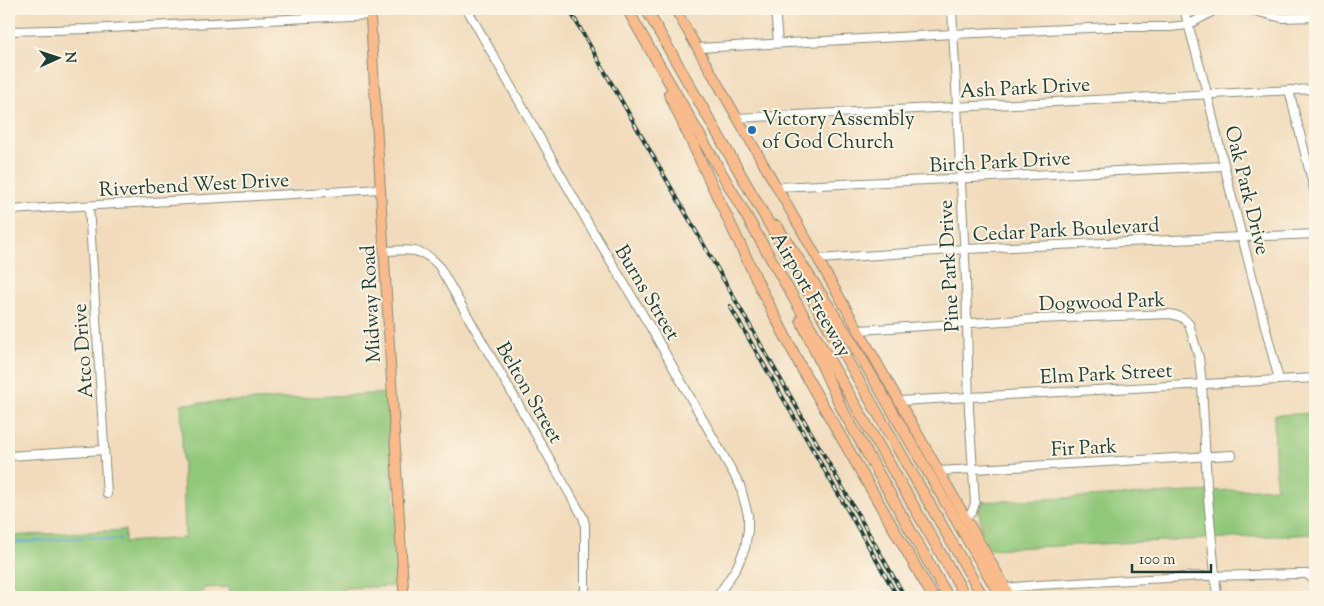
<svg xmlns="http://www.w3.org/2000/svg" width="1324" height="606" font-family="'Sorts Mill Goudy',serif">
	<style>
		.green { fill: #91c779; stroke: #588256 }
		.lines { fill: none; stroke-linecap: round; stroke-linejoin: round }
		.stream { stroke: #61a4d5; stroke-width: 2 }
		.minor-casing { stroke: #888c78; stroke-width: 10 }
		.major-casing { stroke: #888c78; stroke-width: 11 }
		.highway-casing { stroke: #888c78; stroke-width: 12 }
		.minor { stroke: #fff; stroke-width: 8 }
		.major { stroke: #fabb8c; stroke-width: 9 }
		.highway { stroke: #fabb8c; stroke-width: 10 }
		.rail-casing { stroke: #1f3d34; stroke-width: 4 }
		.rail { stroke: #fcf5e5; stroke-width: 2; stroke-dasharray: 5.5; stroke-linecap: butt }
		.poi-dot { fill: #1f6fb2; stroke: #fcf5e5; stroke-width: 2 }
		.labels { text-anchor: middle; stroke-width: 4; stroke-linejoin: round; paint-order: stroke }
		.street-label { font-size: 20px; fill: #1f3d34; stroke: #fcf5e5 }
		.poi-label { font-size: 20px; fill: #1f3d34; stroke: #fcf5e5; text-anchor: start }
	</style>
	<rect width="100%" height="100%" fill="#fcf5e5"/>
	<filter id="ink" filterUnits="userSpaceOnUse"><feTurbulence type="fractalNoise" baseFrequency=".02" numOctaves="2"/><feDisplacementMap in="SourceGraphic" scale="10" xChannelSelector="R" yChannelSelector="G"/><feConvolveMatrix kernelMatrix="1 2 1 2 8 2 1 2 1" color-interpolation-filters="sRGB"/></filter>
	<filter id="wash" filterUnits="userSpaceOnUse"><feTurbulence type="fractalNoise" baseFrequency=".0096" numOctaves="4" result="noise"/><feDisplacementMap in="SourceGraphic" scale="20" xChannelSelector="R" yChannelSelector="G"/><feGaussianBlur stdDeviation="1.12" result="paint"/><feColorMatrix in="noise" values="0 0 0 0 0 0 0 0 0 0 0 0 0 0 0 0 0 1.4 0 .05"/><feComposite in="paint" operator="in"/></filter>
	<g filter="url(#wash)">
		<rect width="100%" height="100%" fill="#f1dbbc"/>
		<g class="green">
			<path d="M 388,393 L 399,586 L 344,588 L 344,597 L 230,597 L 229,587 L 204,588 L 200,597 L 9,597 L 9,536 L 125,530 L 125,542 L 185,538 L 181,404 Z"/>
			<path d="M 1315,413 L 1315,534 L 990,549 L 981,532 L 979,502 L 1276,488 L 1274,415 Z"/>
		</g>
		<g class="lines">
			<path class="stream" d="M 9,543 L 94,537 L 109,540 L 121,539"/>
		</g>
	</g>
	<g filter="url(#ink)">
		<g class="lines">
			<defs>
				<g id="minor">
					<path d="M 467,9 L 588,223 L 652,330 L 740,485 L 748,515 L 748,530 L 745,548 L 737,567 L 717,597"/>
					<path d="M 775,9 L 778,43"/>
					<path d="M 952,9 L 966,279 L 969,409 L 975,503 L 972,512 L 965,517"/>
					<path d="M 1184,9 L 1206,89 L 1231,194 L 1279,380"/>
					<path d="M 1247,9 L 1282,18 L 1315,17"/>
					<path d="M 9,31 L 89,29 L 370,15"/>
					<path d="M 698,48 L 953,34 L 1112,27 L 1170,27 L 1188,25 L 1217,9"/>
					<path d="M 1289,90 L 1315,193"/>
					<path d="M 737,118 L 1315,89"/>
					<path d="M 777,187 L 1224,166"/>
					<path d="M 89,206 L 107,494"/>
					<path d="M 9,210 L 381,189"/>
					<path d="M 384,251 C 407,250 423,247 439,266 L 583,517 L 585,524 L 585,597"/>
					<path d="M 818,259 L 966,249 L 1315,234"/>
					<path d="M 859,330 L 1037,319 L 1170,314 C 1178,316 1184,317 1189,324 L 1199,358 L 1202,384 L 1207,486 L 1217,597"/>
					<path d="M 899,401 L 1315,378"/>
					<path d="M 9,456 L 104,450"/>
					<path d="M 939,471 L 1232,455"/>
					<path d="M 1006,588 L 1038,585 L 1203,576 L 1299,574 L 1307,574 L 1315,581"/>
				</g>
				<g id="major">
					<path d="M 370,9 L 404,597"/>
					<path d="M 675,9 L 1011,597"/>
				</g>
				<g id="highway">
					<path d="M 627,9 L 966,597"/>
					<path d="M 646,9 L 983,597"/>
					<path d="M 669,94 L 762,291 L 802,369 L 933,597"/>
					<path d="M 777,226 L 852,342 L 1001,597"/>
					<path d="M 801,320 L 841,407 L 948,597"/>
				</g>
			</defs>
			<use href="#minor" class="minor-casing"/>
			<use href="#major" class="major-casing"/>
			<use href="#highway" class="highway-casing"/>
			<use href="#minor" class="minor"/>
			<use href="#major" class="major"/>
			<use href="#highway" class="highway"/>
			<defs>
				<g id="rail">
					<path d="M 569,9 L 905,597"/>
					<path d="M 730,306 L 896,594"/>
				</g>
			</defs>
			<use href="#rail" class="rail-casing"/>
			<use href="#rail" class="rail"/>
		</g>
	</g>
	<circle class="poi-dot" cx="752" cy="130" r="5"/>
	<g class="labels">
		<g class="street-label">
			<text transform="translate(1025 87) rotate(-3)" y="7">Ash Park Drive</text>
			<text transform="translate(1000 161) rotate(-3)" y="7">Birch Park Drive</text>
			<text transform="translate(194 184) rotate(-3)" y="7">Riverbend West Drive</text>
			<text transform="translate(1248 190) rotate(76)" y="7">Oak Park Drive</text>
			<text transform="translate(1066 229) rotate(-3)" y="7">Cedar Park Boulevard</text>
			<text transform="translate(948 266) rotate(-93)" y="7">Pine Park Drive</text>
			<text transform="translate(648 292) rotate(59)" y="7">Burns Street</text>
			<text transform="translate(812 294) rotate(60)" y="7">Airport Freeway</text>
			<text transform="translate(1102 301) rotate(-2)" y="7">Dogwood Park</text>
			<text transform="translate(370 304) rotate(-93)" y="7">Midway Road</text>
			<text transform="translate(82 351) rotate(-94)" y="7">Atco Drive</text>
			<text transform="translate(1106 373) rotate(-3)" y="7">Elm Park Street</text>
			<text transform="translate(530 392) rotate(60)" y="7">Belton Street</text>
			<text transform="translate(1084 447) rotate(-3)" y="7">Fir Park</text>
		</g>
		<g class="poi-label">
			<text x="762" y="125">Victory Assembly<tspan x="762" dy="23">of God Church</tspan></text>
		</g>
	</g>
	<rect width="1324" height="606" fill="none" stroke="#fcf5e5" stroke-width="30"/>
	<g transform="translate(58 58) rotate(87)" stroke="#fcf5e5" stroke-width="4" paint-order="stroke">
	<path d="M0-4L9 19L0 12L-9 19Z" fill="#1f3d34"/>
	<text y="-8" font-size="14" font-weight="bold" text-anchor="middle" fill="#1f3d34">N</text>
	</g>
	<path d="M1132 564v8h79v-8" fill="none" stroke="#1f3d34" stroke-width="2.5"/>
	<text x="1139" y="564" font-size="15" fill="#1f3d34" stroke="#fcf5e5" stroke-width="4" paint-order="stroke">100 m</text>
</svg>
